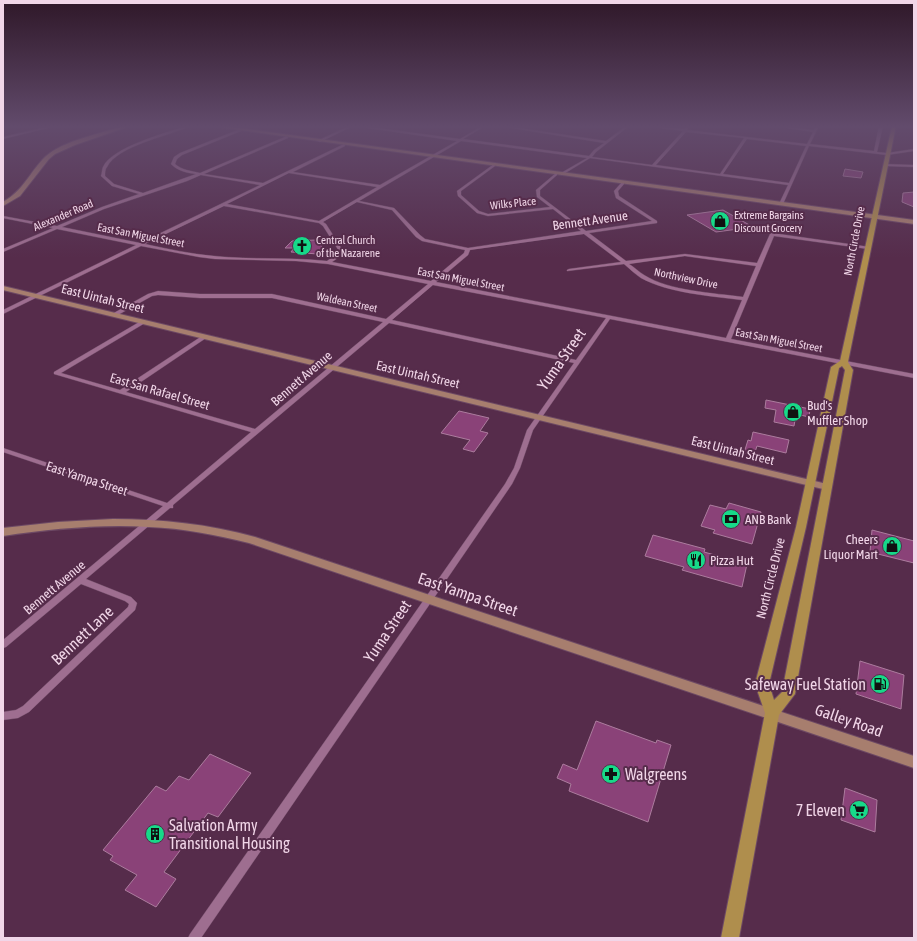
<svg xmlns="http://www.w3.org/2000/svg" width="917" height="941" font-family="'Asap Condensed',sans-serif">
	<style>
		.building { fill: #8a4278; stroke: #ac7c9e }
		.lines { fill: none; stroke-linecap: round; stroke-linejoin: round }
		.street-casing { stroke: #6d4964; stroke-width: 1 }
		.secondary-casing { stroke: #6d4964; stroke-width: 2 }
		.primary-casing { stroke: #6d4964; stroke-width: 2 }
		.street { fill: #9e6e90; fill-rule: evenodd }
		.secondary { fill: #a77e6e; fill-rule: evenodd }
		.primary { fill: #af8e4d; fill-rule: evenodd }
		.labels { text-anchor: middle; stroke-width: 4; stroke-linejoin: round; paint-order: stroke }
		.far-street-label { font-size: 11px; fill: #f1d6e8; stroke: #562c4b }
		.far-poi-label { font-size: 11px; fill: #f1d6e8; stroke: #562c4b; text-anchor: start }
		.street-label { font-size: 13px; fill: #f1d6e8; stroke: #562c4b }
		.poi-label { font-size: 13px; fill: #f1d6e8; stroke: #562c4b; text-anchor: start }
		.near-street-label { font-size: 16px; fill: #f1d6e8; stroke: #562c4b }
		.near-poi-label { font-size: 16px; fill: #f1d6e8; stroke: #562c4b; text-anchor: end }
	</style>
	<rect width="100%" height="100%" fill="#562c4b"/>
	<g class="building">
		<path d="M 845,169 L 863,172 L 861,178 L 843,176 Z"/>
		<path d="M 914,192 L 914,207 L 902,202 L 903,193 Z"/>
		<path d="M 723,210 L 753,227 L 716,232 L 687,215 Z"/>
		<path d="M 316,240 L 323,248 L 318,254 L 291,252 L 294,248 L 285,248 L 292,241 Z"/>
		<path d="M 766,400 L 810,409 L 809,417 L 796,414 L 794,426 L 774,422 L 776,410 L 765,408 Z"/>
		<path d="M 459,411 L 489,418 L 480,431 L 488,433 L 474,452 L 463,449 L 470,440 L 441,433 Z"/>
		<path d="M 753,432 L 789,440 L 786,453 L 757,446 L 754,455 L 744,453 L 748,440 L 751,441 Z"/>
		<path d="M 729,503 L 761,512 L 752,544 L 713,533 L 715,530 L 701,526 L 710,505 L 726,509 Z"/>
		<path d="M 872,530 L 914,541 L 914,563 L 870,552 Z"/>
		<path d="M 653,535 L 705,549 L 704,552 L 747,564 L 742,587 L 682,570 L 684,567 L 645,556 Z"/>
		<path d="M 860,661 L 904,675 L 901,709 L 856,694 Z"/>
		<path d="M 596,721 L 656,743 L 657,740 L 671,745 L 648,822 L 569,791 L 571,784 L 557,778 L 563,764 L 577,770 Z"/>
		<path d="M 210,754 L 251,773 L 218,817 L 208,813 L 164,872 L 176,879 L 156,907 L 125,890 L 137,875 L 110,860 L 113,856 L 103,850 L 156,786 L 166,791 L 179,776 L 189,780 Z"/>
		<path d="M 845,788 L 877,800 L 875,832 L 841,820 Z"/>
	</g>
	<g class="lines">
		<defs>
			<g id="street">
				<path d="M 51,126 L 56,126 L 3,139 L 3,137 Z"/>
				<path d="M 186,126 L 190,126 C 170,136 118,145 107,167 C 105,169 105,173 105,176 L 114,184 L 143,193 L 196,174 C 187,173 178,171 171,164 L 174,157 L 180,153 L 240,129 L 241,131 L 182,155 L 177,159 L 175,164 C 182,170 191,171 200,173 L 287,136 L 288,138 L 204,174 L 263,183 L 344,144 L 345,146 L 293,172 L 380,185 L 457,141 L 354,126 L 363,126 L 460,139 L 482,126 L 485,126 L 463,139 L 589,156 L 594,150 L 604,143 L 499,126 L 507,126 L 606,141 L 626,126 L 629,126 L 596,152 L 592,157 L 652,165 L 683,131 L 645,126 L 655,126 L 684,129 L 687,126 L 690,126 L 687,130 L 807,144 L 813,132 L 774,126 L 783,126 L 814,130 L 815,126 L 819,126 L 810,144 L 874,151 L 879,126 L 883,126 L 877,152 L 887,153 L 914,149 L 914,151 L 887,155 L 809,146 L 783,204 L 781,205 L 779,204 L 788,185 L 590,158 L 562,175 L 561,175 L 561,173 L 587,158 L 461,141 L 359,201 L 394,208 L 420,235 L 425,239 L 468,248 L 581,231 L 553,209 L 488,216 L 477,213 L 458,196 L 457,191 L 494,164 L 495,166 L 461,191 L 461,195 L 479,211 L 488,214 L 550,207 L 537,197 L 536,190 L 556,173 L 557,173 L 557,175 L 540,190 L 540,196 L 586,231 L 652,221 L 616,198 L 614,191 L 622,182 L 624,182 L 624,184 L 618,191 L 619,196 L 657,221 L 657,223 L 589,233 L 626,261 L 685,254 L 757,263 L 770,234 L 772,233 L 870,247 L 870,248 L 868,249 L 774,236 L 731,339 L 914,374 L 914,378 L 610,319 L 533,430 L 520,468 L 512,484 L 201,938 L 188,938 L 190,934 L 505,484 L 514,468 L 527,430 L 574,363 L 389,323 L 173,505 L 173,508 L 170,508 L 86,579 L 131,597 L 137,603 L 135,610 L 29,712 L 18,718 L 3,720 L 3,712 L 16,710 L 23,706 L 128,607 L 129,604 L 125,601 L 81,584 L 6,647 L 3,648 L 3,640 L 163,506 L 3,452 L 3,448 L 167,503 L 251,432 L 54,374 L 54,372 L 141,321 L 145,321 L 145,323 L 61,373 L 120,390 L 202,336 L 206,336 L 206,338 L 126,392 L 255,429 L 383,322 L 272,298 L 200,298 L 158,295 L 152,296 L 116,316 L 112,316 L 112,314 L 148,294 L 158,291 L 200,294 L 272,294 L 386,319 L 428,284 L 328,264 L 296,261 L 215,259 L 199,257 L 141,246 L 3,314 L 3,310 L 136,245 L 57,229 L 3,252 L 3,249 L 53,228 L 3,218 L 3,216 L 57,226 L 102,207 L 139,194 L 112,186 L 101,176 C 102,173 102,169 103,167 C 112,147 166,133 186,126 ZM 686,132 L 744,138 L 720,174 L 656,165 ZM 747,139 L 806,146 L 789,183 L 723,174 ZM 289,173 L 377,187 L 319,221 L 227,204 ZM 201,175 L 260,185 L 140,243 L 62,227 L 104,209 L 187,181 ZM 357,202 L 392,210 L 416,237 L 422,241 L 465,250 L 464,253 L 431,281 L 332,262 L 342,255 L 343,251 L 326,224 L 323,222 ZM 224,206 L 319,223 L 323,226 L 339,251 L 338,253 L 327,261 C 290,257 252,260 214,256 C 191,254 168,249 145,244 ZM 584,234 L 621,262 L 569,269 L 567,270 L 567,271 L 624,264 C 630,269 635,274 641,278 C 668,293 711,296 742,300 L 726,338 L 436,282 L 468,255 L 470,250 ZM 685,256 L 756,266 L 743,297 C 714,293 669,291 644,275 C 639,272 634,267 629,264 ZM 433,285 L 606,318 L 576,360 L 392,320 Z"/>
				<path d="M 349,126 L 353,126 L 320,142 L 317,141 Z"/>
				<path d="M 884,164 L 914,165 L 914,167 L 885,166 Z"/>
			</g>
			<g id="secondary">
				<path d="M 123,126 L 130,126 L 75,145 L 55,154 L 49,159 L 20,196 L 3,206 L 3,202 C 23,191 30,172 45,157 C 64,140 100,134 123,126 Z"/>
				<path d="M 211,126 L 224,126 L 914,220 L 914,224 Z"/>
				<path d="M 3,286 L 827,484 L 832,487 L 827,490 L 3,290 Z"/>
				<path d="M 113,519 C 161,519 208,524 255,537 L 914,756 L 914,768 L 249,543 C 216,535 183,528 149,527 C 100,524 51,529 3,536 L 3,528 L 58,522 Z"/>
			</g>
			<path id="primary" d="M 892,126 L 896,126 L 848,362 L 853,370 L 795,694 L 779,715 L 739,938 L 721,938 L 765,713 L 755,684 L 796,527 L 831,367 L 840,361 ZM 842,366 L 845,370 L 782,692 L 774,700 L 769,684 L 806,527 L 839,368 Z"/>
		</defs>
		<use href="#street" class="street-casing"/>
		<use href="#secondary" class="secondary-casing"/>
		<use href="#primary" class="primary-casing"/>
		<use href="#street" class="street"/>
		<use href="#secondary" class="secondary"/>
		<use href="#primary" class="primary"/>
	</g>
	<linearGradient id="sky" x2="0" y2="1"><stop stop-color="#2f1829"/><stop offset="0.49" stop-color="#624b6c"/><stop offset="1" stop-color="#624b6c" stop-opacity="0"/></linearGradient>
	<rect width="917" height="258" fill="url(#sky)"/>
	<defs>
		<symbol id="shop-disc" viewBox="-11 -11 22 22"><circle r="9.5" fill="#17d989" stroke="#562c4b"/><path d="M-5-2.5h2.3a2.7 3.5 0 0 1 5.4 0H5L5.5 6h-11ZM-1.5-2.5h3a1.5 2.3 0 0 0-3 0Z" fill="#111"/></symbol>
		<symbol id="church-disc" viewBox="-11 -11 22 22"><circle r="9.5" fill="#17d989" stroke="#562c4b"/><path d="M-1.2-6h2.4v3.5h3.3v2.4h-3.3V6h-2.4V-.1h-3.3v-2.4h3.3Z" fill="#111"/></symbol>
		<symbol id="bank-disc" viewBox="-11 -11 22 22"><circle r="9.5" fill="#17d989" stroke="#562c4b"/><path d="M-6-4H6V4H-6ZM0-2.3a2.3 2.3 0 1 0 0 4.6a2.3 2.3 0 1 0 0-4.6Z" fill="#111"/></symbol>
		<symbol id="restaurant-disc" viewBox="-11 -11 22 22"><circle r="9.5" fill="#17d989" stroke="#562c4b"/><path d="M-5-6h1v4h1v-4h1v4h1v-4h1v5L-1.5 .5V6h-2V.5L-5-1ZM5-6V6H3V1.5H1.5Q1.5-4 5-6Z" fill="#111"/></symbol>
		<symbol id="fuel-disc" viewBox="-11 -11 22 22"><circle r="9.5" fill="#17d989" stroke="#562c4b"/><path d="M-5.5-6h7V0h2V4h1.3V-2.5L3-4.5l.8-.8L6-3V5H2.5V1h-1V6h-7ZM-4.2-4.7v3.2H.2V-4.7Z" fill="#111"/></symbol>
		<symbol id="pharmacy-disc" viewBox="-11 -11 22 22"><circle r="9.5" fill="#17d989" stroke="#562c4b"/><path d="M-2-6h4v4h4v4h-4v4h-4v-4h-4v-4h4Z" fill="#111"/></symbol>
		<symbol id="supermarket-disc" viewBox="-11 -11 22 22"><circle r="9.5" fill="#17d989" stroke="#562c4b"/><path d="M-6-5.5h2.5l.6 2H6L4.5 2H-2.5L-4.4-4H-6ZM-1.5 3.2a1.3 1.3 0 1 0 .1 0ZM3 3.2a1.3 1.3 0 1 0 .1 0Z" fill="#111"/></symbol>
		<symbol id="building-disc" viewBox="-11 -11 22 22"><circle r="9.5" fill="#17d989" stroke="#562c4b"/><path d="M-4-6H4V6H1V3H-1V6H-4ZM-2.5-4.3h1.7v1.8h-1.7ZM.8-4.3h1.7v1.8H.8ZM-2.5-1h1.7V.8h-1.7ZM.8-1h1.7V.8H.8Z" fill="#111"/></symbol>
	</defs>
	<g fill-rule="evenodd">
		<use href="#shop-disc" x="709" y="210" width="22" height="22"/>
		<use href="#church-disc" x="291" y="235" width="22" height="22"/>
		<use href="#shop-disc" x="782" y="401" width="22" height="22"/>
		<use href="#bank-disc" x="720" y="508" width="22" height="22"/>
		<use href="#shop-disc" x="881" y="535" width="22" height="22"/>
		<use href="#restaurant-disc" x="685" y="549" width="22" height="22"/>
		<use href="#fuel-disc" x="869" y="673" width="22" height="22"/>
		<use href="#pharmacy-disc" x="600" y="763" width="22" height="22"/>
		<use href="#supermarket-disc" x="848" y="799" width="22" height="22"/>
		<use href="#building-disc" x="144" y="823" width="22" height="22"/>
	</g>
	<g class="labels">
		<g class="far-street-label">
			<text transform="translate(513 203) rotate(-6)" y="4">Wilks Place</text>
			<text transform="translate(63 215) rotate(-23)" y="4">Alexander Road</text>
			<text transform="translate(141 235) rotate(11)" y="4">East San Miguel Street</text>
			<text transform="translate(854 241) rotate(-79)" y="4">North Circle Drive</text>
			<text transform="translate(686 278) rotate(12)" y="4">Northview Drive</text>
			<text transform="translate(461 279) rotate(11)" y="4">East San Miguel Street</text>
			<text transform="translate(347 302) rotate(12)" y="4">Waldean Street</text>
			<text transform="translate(779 340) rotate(11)" y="4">East San Miguel Street</text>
		</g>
		<g class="far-poi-label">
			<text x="734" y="219">Extreme Bargains<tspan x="734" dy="13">Discount Grocery</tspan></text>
			<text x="316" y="244">Central Church<tspan x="316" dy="13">of the Nazarene</tspan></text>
		</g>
		<g class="street-label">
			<text transform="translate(590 220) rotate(-8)" y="5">Bennett Avenue</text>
			<text transform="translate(103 298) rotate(14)" y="5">East Uintah Street</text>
			<text transform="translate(418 374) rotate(13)" y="5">East Uintah Street</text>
			<text transform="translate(301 378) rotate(-41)" y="5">Bennett Avenue</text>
			<text transform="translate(160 391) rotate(16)" y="5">East San Rafael Street</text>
			<text transform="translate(733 450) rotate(14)" y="5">East Uintah Street</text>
			<text transform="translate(87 478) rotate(18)" y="5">East Yampa Street</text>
			<text transform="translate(770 578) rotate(-76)" y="5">North Circle Drive</text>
			<text transform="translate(54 587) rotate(-40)" y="5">Bennett Avenue</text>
		</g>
		<g class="poi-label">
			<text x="807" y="410">Bud's<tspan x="807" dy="15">Muffler Shop</tspan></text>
			<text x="745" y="524">ANB Bank</text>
			<text x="878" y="544" text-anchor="end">Cheers<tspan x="878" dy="15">Liquor Mart</tspan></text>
			<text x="710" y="565">Pizza Hut</text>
		</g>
		<g class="near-street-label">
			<text transform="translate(561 359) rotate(-55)" y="6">Yuma Street</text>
			<text transform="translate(468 594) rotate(19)" y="6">East Yampa Street</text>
			<text transform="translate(387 631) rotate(-56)" y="6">Yuma Street</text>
			<text transform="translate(82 635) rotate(-43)" y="6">Bennett Lane</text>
			<text transform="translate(849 720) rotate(19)" y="6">Galley Road</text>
		</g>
		<g class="near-poi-label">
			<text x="866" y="690">Safeway Fuel Station</text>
			<text x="625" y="780" text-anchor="start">Walgreens</text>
			<text x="845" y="816">7 Eleven</text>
			<text x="169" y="831" text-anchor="start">Salvation Army<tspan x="169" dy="18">Transitional Housing</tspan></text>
		</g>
	</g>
	<rect width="917" height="941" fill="none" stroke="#f1d6e8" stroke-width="8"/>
</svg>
